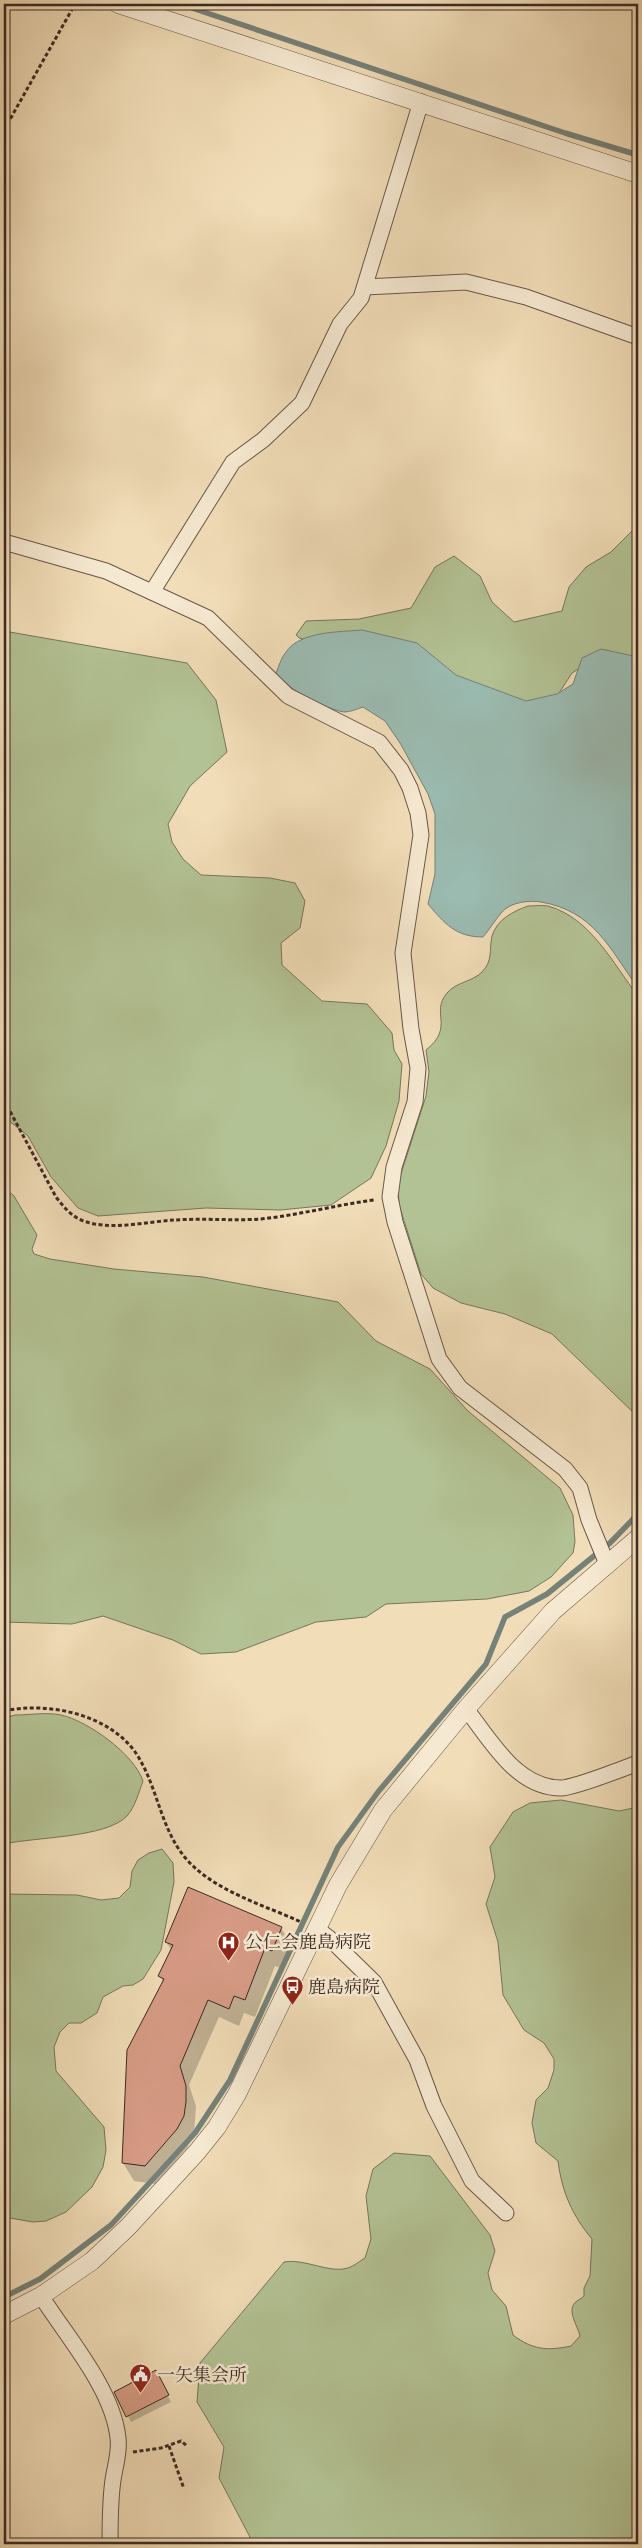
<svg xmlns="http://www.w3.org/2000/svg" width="642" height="2548" font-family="'Libre Bodoni','Noto Serif JP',serif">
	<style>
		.green { fill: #b3c294; stroke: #77765c }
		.water { fill: #9bbbb1; stroke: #758179 }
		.shadow { fill: #0003 }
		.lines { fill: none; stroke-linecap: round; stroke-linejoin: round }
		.stream { stroke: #758179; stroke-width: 5.5 }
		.building { fill: #d79b85; stroke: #3b2a24 }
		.minor-casing { stroke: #685749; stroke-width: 17 }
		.tertiary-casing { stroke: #685749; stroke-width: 19 }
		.path { stroke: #3b2a24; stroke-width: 3; stroke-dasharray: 4 2.5; stroke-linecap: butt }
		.minor { stroke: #f6e9d1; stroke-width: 15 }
		.tertiary { stroke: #f6e9d1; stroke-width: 18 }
		.labels { text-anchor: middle; stroke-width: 5; stroke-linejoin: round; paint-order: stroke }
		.poi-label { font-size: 18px; fill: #3b2a24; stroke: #f6e9d1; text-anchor: start }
	</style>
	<rect width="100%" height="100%" fill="#f1ddb8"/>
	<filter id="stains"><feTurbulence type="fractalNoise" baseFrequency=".004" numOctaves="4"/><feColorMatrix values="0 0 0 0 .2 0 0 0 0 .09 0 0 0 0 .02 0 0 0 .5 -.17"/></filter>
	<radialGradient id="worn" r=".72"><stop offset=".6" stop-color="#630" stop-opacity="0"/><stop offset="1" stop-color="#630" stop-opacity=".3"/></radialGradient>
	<g class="green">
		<path d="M 638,525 L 638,668 L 596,658 L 572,673 L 552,704 L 520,707 L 314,641 L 299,638 L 296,635 L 306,621 L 359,619 L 411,608 L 435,567 L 454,556 L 480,576 L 492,602 L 514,622 L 562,611 L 569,587 L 586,567 L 611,552 Z"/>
		<path d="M 4,631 L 187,663 L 216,700 L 227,752 L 190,786 L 168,824 L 172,842 L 183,859 L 201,875 L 270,878 L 295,883 L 305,901 L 300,928 L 281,943 L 282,965 L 322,1001 L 367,1004 L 392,1033 L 394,1050 L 402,1064 L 399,1101 L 386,1146 L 371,1178 L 331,1205 L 280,1210 L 206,1208 L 98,1216 L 78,1208 L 51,1177 L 28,1136 L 8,1120 L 4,1109 Z"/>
		<path d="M 528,906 C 534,906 542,905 548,906 C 591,918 613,964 638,996 L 633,1043 L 638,1052 L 638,1417 L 552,1334 L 505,1314 L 461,1303 L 433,1288 L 421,1274 L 399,1205 L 398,1183 L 426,1096 L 429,1072 L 426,1050 C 455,1027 430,1013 447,993 C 456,982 472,982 482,972 C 493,961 489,950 492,936 C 497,919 514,911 528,906 Z"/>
		<path d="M 4,1187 L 14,1196 L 37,1235 L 32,1249 L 34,1254 L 50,1259 L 114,1269 L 203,1277 L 338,1302 L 376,1341 L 430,1369 L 468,1411 L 560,1488 L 573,1515 L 575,1542 L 573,1553 L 551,1577 L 529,1591 L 487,1599 L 386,1604 L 366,1617 L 316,1622 L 236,1652 L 201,1654 L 173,1640 L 103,1616 L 72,1624 L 4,1622 Z"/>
		<path d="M 15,1715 C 29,1715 47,1712 61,1715 C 88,1721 134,1754 143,1781 C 139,1792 135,1807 127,1816 C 106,1838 35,1837 4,1844 L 4,1718 Z"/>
		<path d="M 561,1800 L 619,1811 L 638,1807 L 638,2544 L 251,2544 L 251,2539 L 219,2478 L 224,2447 L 197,2402 L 200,2363 L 284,2262 C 304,2258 330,2274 348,2268 C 354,2266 360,2261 365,2258 L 371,2239 L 366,2196 L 373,2169 L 394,2153 L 430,2156 L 490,2235 L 495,2251 L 488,2273 L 492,2290 L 506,2306 L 513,2335 C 533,2350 547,2351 571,2346 L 580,2336 C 578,2326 565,2309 577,2301 C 580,2299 582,2298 584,2296 L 584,2288 L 590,2276 L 592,2239 C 572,2215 562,2192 558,2161 L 536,2143 L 532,2123 L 536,2100 L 548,2088 L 554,2070 L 554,2059 L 544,2043 L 524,2030 L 503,1995 L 498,1942 L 486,1904 L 495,1877 L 490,1847 L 513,1812 L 530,1803 Z"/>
		<path d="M 162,1849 L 173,1863 L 174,1882 L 161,1950 L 143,1979 L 133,1985 L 123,1986 L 103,1997 L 97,2013 L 81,2023 L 69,2023 L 60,2032 L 54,2047 L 56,2071 L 104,2127 L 106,2150 L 103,2167 L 92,2187 L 66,2212 L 46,2221 L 33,2222 L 4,2217 L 4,1894 L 77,1895 L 101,1900 L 119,1898 L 130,1887 L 132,1871 L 138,1860 L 149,1853 Z"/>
	</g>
	<path class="water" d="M 362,630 L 417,643 L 456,675 L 526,701 L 557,694 L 573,684 L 582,658 L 601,649 L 638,657 L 638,988 C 610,949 594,911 541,902 C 529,900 511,902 502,912 C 495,920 490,929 483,937 C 456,937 445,924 428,904 L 435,874 L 435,814 L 428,794 L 400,743 L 385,721 L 363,707 C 357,709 350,712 344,712 C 328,710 283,687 276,673 C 279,666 281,658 286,652 C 300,631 340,632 362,630 Z"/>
	<g class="shadow">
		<path d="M 281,1928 L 292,1946 L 283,1969 L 275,1966 L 255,2017 L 244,2013 L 239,2026 L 219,2017 L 189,2085 L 196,2106 L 195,2121 L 194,2135 L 187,2148 L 155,2184 L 134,2181 L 123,2163 L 163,1982 L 160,1976 L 172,1951 L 166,1942 Z"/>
		<path d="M 155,2372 L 171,2402 L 131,2422 L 128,2416 Z"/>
	</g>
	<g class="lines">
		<g class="stream">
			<path d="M 180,4 L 565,133 L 638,155"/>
			<path d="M 4,2297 L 40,2279 L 111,2225 L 195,2133 L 230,2080 L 338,1847 L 378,1792 L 486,1664 L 505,1617 L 547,1594 L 610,1543 L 638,1514"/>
		</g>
	</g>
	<g class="building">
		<path d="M 188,1887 L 282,1927 L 272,1951 L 265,1948 L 245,2000 L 234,1996 L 229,2009 L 208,2000 L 180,2066 L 186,2086 L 186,2102 L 184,2116 L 177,2129 L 145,2166 L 122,2163 L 127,2050 L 164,1979 L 158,1976 L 173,1945 L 165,1942 Z"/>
		<path d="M 156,2370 L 169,2395 L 126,2417 L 114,2392 Z"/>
	</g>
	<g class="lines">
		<defs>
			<g id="minor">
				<path d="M 365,287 L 466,282 L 526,297 L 638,337"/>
				<path d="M 4,542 L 106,571 L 208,618 L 288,696 L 379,742 L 401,770 L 410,788 L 418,813 L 421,835 L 403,953 L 411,1029 L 418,1068 L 415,1102 L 394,1167 L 390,1197 L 395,1222 L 439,1359 L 460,1388 L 565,1469 L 580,1488 L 589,1520 L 607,1564"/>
				<path d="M 152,592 L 233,462 L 263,440 L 302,403 L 340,324 L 361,298 L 421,102"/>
				<path d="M 466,1709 C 491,1740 516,1788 561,1788 C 574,1788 622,1769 638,1763"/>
				<path d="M 317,1929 L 329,1938 L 374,1982 L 417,2060 L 434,2106 L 472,2181 L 506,2213"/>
				<path d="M 41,2296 C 67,2337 113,2389 118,2438 C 120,2452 115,2466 113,2480 C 110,2501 110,2523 110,2544"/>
			</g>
			<g id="tertiary">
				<path d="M 118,4 L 638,174"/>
				<path d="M 4,2315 L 41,2296 L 92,2261 L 128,2227 L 197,2152 L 217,2127 L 237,2094 L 338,1885 L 383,1810 L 466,1709 L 553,1611 L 638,1538"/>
			</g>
		</defs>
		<use href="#minor" class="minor-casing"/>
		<use href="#tertiary" class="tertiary-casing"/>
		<g class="path">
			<path d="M 4,130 L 75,4"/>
			<path d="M 4,1100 L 56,1197 C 63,1206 70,1215 81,1220 C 110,1232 147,1221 176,1220 C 204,1218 233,1221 261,1219 C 299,1215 336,1205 374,1200"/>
			<path d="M 4,1711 C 49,1701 114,1715 139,1758 C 159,1792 161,1831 188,1861 C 217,1892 264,1905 301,1922"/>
			<path d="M 169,2446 L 184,2489"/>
			<path d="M 133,2452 L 161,2448 L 181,2441 L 187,2446"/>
		</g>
		<use href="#minor" class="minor"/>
		<use href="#tertiary" class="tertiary"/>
	</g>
	<defs>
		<symbol id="hospital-pin" viewBox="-11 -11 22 30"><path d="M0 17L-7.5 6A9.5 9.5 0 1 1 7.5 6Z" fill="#8f2418" stroke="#f6e9d1"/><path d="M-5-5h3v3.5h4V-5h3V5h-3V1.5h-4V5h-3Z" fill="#fff"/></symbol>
		<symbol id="bus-pin" viewBox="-11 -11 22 30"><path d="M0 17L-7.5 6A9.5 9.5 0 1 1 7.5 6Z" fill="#8f2418" stroke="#f6e9d1"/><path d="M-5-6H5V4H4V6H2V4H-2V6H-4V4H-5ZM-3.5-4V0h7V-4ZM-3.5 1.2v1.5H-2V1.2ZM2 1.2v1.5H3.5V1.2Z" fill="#fff"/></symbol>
		<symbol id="civic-pin" viewBox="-11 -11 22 30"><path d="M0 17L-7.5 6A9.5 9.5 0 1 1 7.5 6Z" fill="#8f2418" stroke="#f6e9d1"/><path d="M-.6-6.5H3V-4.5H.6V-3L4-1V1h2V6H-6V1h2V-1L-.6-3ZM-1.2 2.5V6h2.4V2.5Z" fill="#fff"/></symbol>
	</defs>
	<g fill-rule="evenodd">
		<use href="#hospital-pin" x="216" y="1930" width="25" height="34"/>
		<use href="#bus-pin" x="280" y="1974" width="25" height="34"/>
		<use href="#civic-pin" x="128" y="2362" width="25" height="34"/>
	</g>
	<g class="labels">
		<g class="poi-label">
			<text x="245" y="1948">公仁会鹿島病院</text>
			<text x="308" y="1993">鹿島病院</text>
			<text x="157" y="2381">一矢集会所</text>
		</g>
	</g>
	<rect width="642" height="2548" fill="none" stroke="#f1ddb8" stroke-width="20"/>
	<rect x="5" y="5" width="632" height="2538" fill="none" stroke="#3b2a24" stroke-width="2.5"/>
	<rect x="10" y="10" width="622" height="2528" fill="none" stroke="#3b2a24"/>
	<rect width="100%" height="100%" filter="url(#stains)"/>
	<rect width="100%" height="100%" fill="url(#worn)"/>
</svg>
